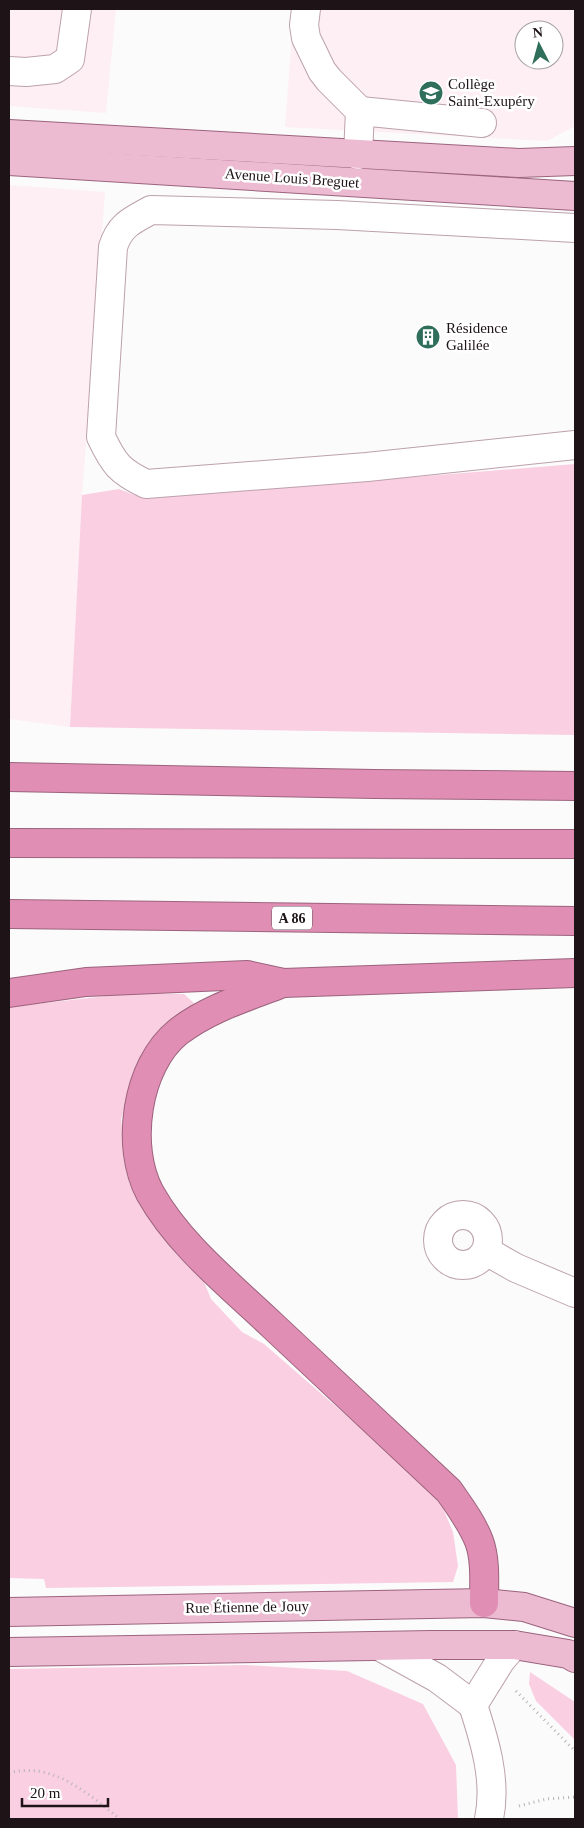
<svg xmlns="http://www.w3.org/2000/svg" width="584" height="1828" font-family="Georgia,serif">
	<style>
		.built { fill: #feeff5; fill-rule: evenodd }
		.green { fill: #facfe1 }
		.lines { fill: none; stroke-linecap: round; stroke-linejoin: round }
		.minor-casing { stroke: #bca1ac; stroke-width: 30 }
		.major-casing { stroke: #9c637d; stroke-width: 30 }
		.highway-casing { stroke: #9c637d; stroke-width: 30 }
		.path { stroke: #b7b4b5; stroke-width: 3; stroke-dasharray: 1 4; stroke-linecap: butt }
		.minor { stroke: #fff; stroke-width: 28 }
		.major { stroke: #ecbbd2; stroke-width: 28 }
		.highway { stroke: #e08eb4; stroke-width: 28 }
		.labels { text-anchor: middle; stroke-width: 5; stroke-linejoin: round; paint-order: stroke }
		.shield { fill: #fff; stroke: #625a5d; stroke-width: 1 }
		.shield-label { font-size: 14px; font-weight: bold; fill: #1e1418 }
		.poi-label { font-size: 15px; fill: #1e1418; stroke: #fff; text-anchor: start }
		.street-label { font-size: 15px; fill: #1e1418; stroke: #fff }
	</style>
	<rect width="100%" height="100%" fill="#fbfbfb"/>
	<g class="built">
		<path d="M 9,9 L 116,9 L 106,113 L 9,106 Z"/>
		<path d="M 294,9 L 575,9 L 575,126 L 547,141 L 285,127 ZM 524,30 L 554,30 L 554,60 L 524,60 Z"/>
		<path d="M 9,185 L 105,192 L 82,495 L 70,727 L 9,719 Z"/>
	</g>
	<g class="green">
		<path d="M 575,464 L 575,735 L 70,727 L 82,495 L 119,489 L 134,495 L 152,498 Z"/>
		<path d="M 133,993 L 184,994 L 195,1004 L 148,1045 L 121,1119 L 129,1183 L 202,1277 L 211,1299 L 242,1332 L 264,1344 L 437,1494 L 453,1532 L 458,1566 L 453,1582 L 46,1588 L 44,1579 L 9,1578 L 9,1007 Z"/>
		<path d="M 246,1665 L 347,1671 L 423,1704 L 456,1765 L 458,1819 L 9,1819 L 9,1669 Z"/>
		<path d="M 530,1672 L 575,1702 L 575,1740 L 536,1701 L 529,1684 Z"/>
	</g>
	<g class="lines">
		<defs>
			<g id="minor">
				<path d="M 306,9 L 304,25 L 306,38 L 322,71 L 329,80 L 360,111 L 358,155"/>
				<path d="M 9,71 L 26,72 L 55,69 L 70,59 L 77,9"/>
				<path d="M 360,111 L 482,123"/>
				<path d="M 575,228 L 337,215 L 151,210 C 131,221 120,225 113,247 L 101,437 C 114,464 119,471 146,484 L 367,467 L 575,445"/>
				<circle cx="463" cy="1240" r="25"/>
				<path d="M 486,1251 L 516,1268 L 575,1293"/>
				<path d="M 379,1646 L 437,1678 L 473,1705"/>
				<path d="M 473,1705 C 485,1742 497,1781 489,1819"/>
				<path d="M 473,1705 L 501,1660 L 514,1645"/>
			</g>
			<g id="major">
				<path d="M 9,134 L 519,163 L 575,161"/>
				<path d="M 9,161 L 575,196"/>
				<path d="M 9,1612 L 484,1603 L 524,1607 L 575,1623"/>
				<path d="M 9,1652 L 432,1645 L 514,1645 L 568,1654 L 575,1658"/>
			</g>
			<g id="highway">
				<path d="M 9,777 L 374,784 L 575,786"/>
				<path d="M 9,843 L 575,844"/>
				<path d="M 9,914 L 575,921"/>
				<path d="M 283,983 C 247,997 209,1008 178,1032 C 136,1066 125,1147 150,1193 C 179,1245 230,1285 273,1326 C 331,1381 390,1436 449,1491 C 460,1507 472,1523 479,1541 C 486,1560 484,1583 484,1603"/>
				<path d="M 9,993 L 86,982 L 247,975 L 283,983 L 575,973"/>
			</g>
		</defs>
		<use href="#minor" class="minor-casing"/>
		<use href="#major" class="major-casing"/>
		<use href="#highway" class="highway-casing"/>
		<g class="path">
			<path d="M 516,1691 L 575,1751"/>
			<path d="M 9,1773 C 53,1761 88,1794 120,1819"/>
			<path d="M 519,1806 L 546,1799 L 575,1797"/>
		</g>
		<use href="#minor" class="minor"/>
		<use href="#major" class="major"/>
		<use href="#highway" class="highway"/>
	</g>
	<defs>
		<symbol id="school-disc" viewBox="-11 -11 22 22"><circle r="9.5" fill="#2f6e5b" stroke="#fff"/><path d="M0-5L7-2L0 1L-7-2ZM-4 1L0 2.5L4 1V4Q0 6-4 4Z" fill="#fff"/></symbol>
		<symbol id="building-disc" viewBox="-11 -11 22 22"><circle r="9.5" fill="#2f6e5b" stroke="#fff"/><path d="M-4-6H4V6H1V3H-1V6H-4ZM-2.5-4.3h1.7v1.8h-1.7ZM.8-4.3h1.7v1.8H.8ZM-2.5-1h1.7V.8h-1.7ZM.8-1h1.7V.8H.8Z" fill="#fff"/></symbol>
	</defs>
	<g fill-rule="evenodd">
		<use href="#school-disc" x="417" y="79" width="28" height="28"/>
		<use href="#building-disc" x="414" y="323" width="28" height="28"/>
	</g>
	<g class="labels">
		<rect class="shield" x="272" y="906.5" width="40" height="23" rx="4"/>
		<g class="shield-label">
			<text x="292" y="923">A 86</text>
		</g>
		<g class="poi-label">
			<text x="448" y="89">Collège<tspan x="448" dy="17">Saint-Exupéry</tspan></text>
			<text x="446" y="333">Résidence<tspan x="446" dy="17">Galilée</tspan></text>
		</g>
		<g class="street-label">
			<text transform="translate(292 178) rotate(4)" y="5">Avenue Louis Breguet</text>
			<text transform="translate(247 1607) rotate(-1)" y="5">Rue Étienne de Jouy</text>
		</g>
	</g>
	<rect width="584" height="1828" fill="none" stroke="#1e1418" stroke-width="20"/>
	<g transform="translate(539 45) rotate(354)"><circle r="24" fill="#ffffff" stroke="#a5a1a3"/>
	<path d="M0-4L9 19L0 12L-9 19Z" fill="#2f6e5b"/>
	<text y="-8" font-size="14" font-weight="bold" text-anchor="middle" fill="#1e1418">N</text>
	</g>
	<path d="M22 1798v8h86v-8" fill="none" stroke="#1e1418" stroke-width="2.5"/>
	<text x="30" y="1798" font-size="15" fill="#1e1418" stroke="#ffffff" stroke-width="4" paint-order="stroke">20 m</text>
</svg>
